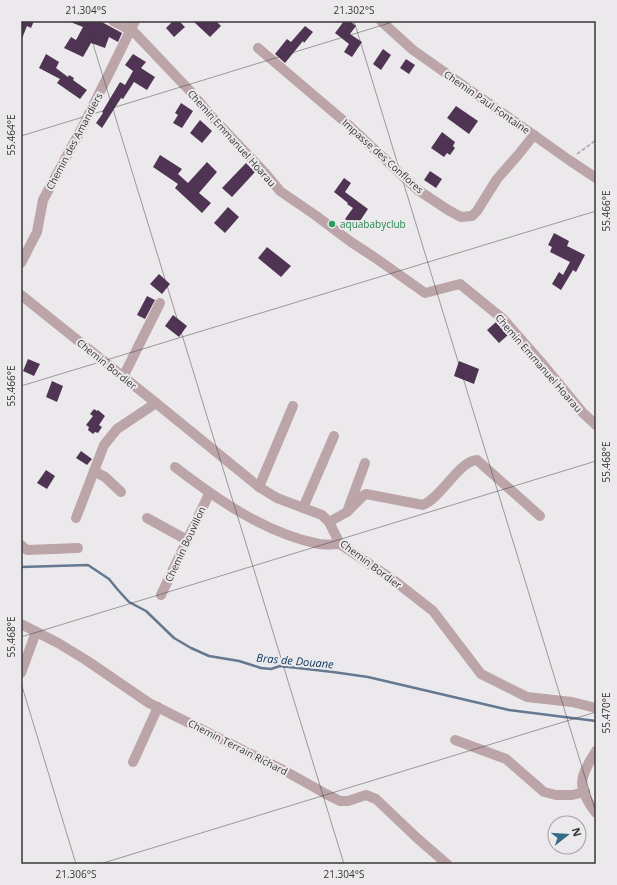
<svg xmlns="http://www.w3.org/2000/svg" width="617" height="885" font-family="'Open Sans',sans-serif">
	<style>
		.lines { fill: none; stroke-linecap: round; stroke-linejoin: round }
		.stream { stroke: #647890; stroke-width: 2.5 }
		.building { fill: #4f3553 }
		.path { stroke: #a5a2a5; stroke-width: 1.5; stroke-dasharray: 4 2; stroke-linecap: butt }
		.minor { stroke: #bca5a9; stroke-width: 10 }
		.ticks { fill: none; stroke: #373637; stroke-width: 1; stroke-opacity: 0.45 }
		.leisure-dot { fill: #2e9e5b; stroke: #ece9ec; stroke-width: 1.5 }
		.labels { text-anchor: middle; stroke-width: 4; stroke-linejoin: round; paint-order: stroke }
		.street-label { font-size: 10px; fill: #373637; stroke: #ece9ec }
		.leisure-label { font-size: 10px; fill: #27864d; stroke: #ece9ec; text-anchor: start }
		.water-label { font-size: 11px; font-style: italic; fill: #08335f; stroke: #ece9ec }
		.neatline { fill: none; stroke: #373637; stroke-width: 1.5 }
		.ticks-label { font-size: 10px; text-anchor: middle; fill: #373637 }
	</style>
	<rect width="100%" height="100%" fill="#ece9ec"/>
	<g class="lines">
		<path class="stream" d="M 21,567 L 88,565 L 109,579 L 118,590 L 129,602 L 146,611 L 174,638 L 191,648 L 209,656 L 239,661 L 261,668 L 271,669 L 280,666 L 333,672 L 368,677 L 509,710 L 596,721"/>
	</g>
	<g class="building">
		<path d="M 21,21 L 34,21 L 31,28 L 27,26 L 21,41 Z"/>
		<path d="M 68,21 L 100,21 L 122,33 L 118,42 L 109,37 L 105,48 L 91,43 L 83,57 L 64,48 L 71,37 L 76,40 L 83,27 Z"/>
		<path d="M 173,21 L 179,21 L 185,27 L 174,37 L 166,28 Z"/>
		<path d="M 193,21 L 216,21 L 221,26 L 210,37 Z"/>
		<path d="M 344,21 L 350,21 L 356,26 L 350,34 L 362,42 L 352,57 L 344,52 L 349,44 L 335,33 Z"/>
		<path d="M 305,26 L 313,32 L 304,43 L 303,41 L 285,63 L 275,54 L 287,39 L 291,42 Z"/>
		<path d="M 383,49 L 391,55 L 381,70 L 373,64 Z"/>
		<path d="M 46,54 L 59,62 L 56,68 L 68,77 L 69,75 L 74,78 L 73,80 L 87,90 L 80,99 L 57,83 L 60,79 L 39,68 Z"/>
		<path d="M 133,54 L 146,62 L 141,68 L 155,77 L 147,90 L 134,82 L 123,99 L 121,98 L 102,128 L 96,123 L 103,113 L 102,112 L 120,82 L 125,85 L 133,71 L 125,65 Z"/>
		<path d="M 406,59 L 415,65 L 409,74 L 400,68 Z"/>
		<path d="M 181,103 L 193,111 L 182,128 L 173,123 L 178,115 L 175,113 Z"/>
		<path d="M 456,106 L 478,121 L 469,134 L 447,118 Z"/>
		<path d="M 200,120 L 212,131 L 202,143 L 190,133 Z"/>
		<path d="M 442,132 L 455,142 L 453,146 L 455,148 L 450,155 L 447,153 L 444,157 L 431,148 Z"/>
		<path d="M 160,155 L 182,169 L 178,174 L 188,183 L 207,162 L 217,172 L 199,193 L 211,203 L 202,213 L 175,188 L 178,184 L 153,167 Z"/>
		<path d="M 246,163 L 255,172 L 232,197 L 222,188 Z"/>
		<path d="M 430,171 L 442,179 L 436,188 L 424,180 Z"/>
		<path d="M 344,178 L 351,183 L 345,192 L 368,209 L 356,227 L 345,219 L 353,208 L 347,204 L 348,203 L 334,192 Z"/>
		<path d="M 228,207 L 239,217 L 225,233 L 214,223 Z"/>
		<path d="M 554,233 L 569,241 L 567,246 L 585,255 L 576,272 L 573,270 L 561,290 L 552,284 L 559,272 L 563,275 L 570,262 L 550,252 L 552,247 L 548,245 Z"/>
		<path d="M 267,247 L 291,266 L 281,277 L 258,258 Z"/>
		<path d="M 159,274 L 170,284 L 162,294 L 150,284 Z"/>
		<path d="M 147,296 L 155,300 L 145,319 L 137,315 Z"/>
		<path d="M 173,315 L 187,326 L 179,337 L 165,326 Z"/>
		<path d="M 496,322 L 508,335 L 499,343 L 487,330 Z"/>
		<path d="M 28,359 L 40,364 L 34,376 L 23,371 Z"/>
		<path d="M 459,361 L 479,369 L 474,384 L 454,376 Z"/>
		<path d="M 52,381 L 63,386 L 57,402 L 46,397 Z"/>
		<path d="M 94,409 L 97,411 L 98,410 L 105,416 L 99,425 L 102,427 L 98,433 L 95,432 L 93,434 L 88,430 L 89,427 L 86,425 L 93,416 L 90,414 Z"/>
		<path d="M 81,451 L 92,459 L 87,465 L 76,458 Z"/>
		<path d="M 46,470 L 55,476 L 47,489 L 37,483 Z"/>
	</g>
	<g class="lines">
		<path class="path" d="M 577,154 L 596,140"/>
		<g class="minor">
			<path d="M 113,21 L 134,32 L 190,91 L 211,116 L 265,173 L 280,191 L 315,215 L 351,242 L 374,257 L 425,293 L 460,284 L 503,319 L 540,361 L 583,413 L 596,425"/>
			<path d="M 381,21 L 413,50 L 569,160 L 596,178"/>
			<path d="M 258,48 L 345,122 L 418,190 L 448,210 L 461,217 L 472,216 L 477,211 L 497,179 L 518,155 L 534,135"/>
			<path d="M 21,263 L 37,232 L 43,200 L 83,126 L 135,21"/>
			<path d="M 21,295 L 156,403 L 259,487 L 277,498 L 322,515 L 329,522 L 340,544 L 396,582 L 433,611 L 481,674 L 527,697 L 572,702 L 596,708"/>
			<path d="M 123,377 L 160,303"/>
			<path d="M 175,467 C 218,500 265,533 319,544 C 326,545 333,544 340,544"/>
			<path d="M 94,471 L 105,477 L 121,492"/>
			<path d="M 259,487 L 293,406"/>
			<path d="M 303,508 L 334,436"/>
			<path d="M 347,512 L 364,495 L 366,494 L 423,505 C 442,497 459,461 477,460 L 540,516"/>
			<path d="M 76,518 L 104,445 L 117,429 L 156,403"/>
			<path d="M 147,518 L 187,540"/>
			<path d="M 329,522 L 347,512 L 365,463"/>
			<path d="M 21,545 L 27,550 L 78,548"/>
			<path d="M 161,595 L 209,494"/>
			<path d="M 21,624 L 58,643 L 86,660 L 149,703 L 287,772 L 326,794 L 340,801 L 348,801 L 366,795 L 376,799 L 417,838 L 447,864"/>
			<path d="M 21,673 L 36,632"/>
			<path d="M 455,740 L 506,759 L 544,792 L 556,795 L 572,795 L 585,792"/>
			<path d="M 596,751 C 579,778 576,787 596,813"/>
			<path d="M 133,762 L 158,707"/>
		</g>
	</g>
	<path class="ticks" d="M 86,21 L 344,864M 354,21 L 596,813M 21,136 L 396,21M 21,386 L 596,211M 21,637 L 596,461M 21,683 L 76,864M 100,864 L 596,712"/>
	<circle class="leisure-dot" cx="332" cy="224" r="4"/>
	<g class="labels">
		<g class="street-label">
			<text transform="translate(487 102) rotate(35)" y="4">Chemin Paul Fontaine</text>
			<text transform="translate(232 138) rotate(48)" y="4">Chemin Emmanuel Hoarau</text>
			<text transform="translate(74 141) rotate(-62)" y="4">Chemin des Amandiers</text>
			<text transform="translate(383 156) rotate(42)" y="4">Impasse des Conflores</text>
			<text transform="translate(539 363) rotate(49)" y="4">Chemin Emmanuel Hoarau</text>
			<text transform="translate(107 364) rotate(39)" y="4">Chemin Bordier</text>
			<text transform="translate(185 544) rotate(-65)" y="4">Chemin Bouvillon</text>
			<text transform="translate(371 564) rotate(37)" y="4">Chemin Bordier</text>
			<text transform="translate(238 747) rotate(27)" y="4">Chemin Terrain Richard</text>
		</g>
		<g class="leisure-label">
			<text x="340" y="228">aquababyclub</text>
		</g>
		<g class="water-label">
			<text transform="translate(295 661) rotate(5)" y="4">Bras de Douane</text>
		</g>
	</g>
	<rect width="617" height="885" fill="none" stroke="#ece9ec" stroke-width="44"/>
	<g transform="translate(567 835) rotate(73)"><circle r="19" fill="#ece9ec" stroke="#a4a1a4"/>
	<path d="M0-3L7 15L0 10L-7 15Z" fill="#376c88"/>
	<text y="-6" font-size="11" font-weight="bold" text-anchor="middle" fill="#373637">N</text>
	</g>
	<rect x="22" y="22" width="573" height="841" class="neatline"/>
	<g class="ticks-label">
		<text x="86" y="14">21.304°S</text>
		<text x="354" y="14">21.302°S</text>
		<text transform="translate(11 135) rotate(-90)" y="4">55.464°E</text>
		<text transform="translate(606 211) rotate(-90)" y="4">55.466°E</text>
		<text transform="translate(11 386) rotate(-90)" y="4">55.466°E</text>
		<text transform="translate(606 462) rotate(-90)" y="4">55.468°E</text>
		<text transform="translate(11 637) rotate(-90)" y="4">55.468°E</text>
		<text transform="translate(606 713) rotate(-90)" y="4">55.470°E</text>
		<text x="76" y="878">21.306°S</text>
		<text x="344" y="878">21.304°S</text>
	</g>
</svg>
